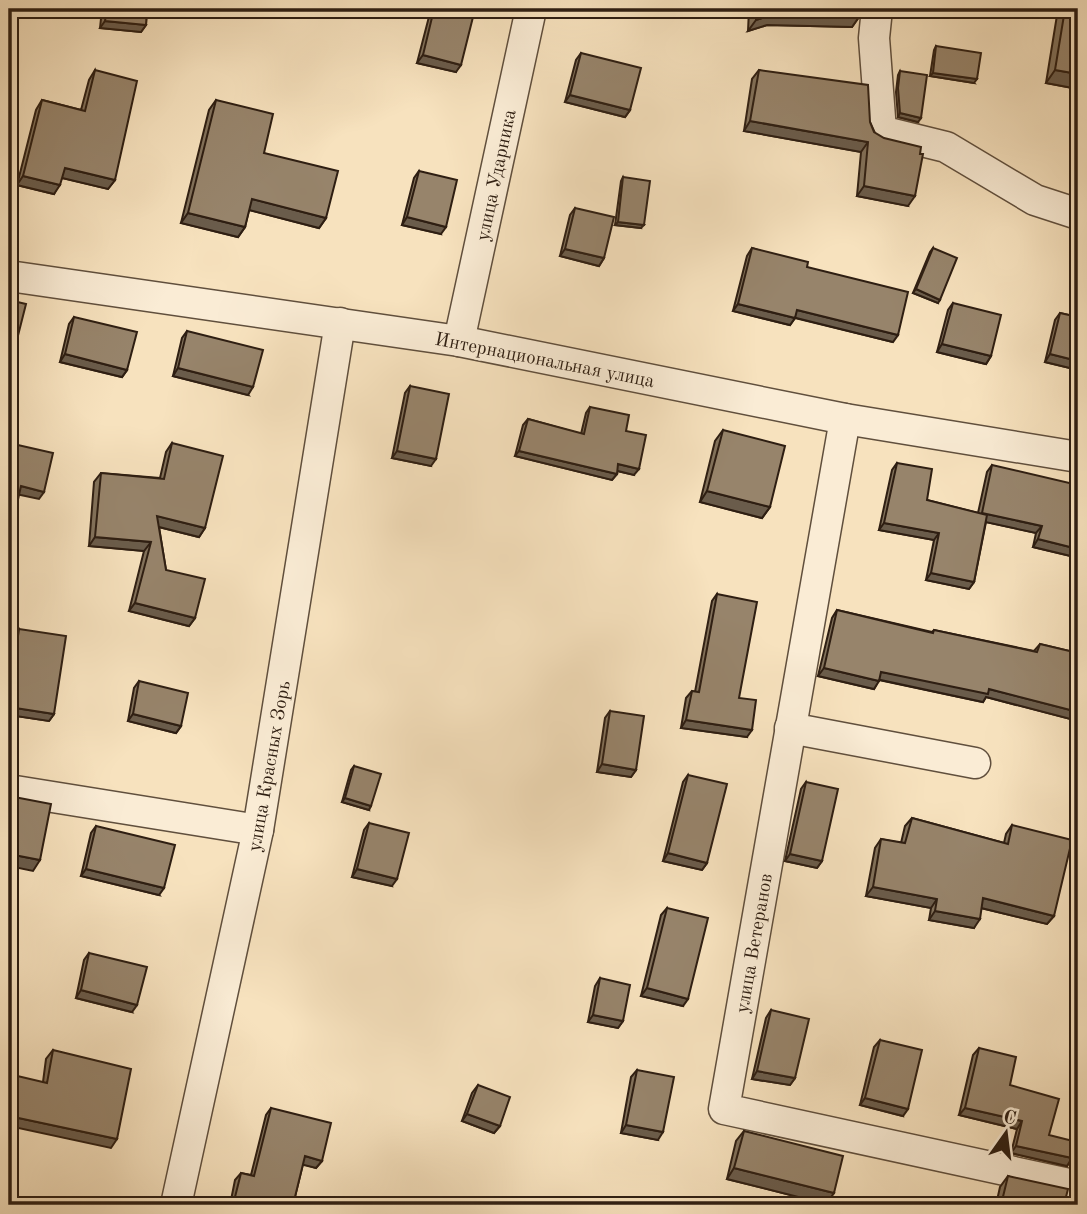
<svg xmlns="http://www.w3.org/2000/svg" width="1087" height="1214" font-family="'Old Standard TT',serif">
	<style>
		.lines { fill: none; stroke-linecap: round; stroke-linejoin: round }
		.minor-casing { stroke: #604f3d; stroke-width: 33 }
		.minor { stroke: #faecd5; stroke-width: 30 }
		.wall { fill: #82725c; stroke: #2e1e12; stroke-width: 2 }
		.shaded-wall { fill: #6a5c4b; stroke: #2e1e12; stroke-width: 2 }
		.building { fill: #97846b; stroke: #2e1e12; stroke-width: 2 }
		.labels { text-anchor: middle; stroke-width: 5; stroke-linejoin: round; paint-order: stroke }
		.street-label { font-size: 19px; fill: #2e1e12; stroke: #faecd5 }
	</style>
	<rect width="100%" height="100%" fill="#f7e2be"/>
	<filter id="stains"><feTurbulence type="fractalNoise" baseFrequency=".00286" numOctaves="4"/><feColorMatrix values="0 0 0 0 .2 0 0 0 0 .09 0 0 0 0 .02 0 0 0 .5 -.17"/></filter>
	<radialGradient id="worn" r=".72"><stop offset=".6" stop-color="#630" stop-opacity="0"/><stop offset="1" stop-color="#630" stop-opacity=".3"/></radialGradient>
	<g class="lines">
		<defs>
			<g id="minor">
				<path d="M 877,9 L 874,38 L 881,131 L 946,147 L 1035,200 L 1078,214"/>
				<path d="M 9,276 L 459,341 L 845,419 L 1078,457"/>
				<path d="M 459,341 L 531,9"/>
				<path d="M 845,419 L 724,1109 L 1078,1186"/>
				<path d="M 790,728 L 975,763"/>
				<path d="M 9,790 L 258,830"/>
				<path d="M 176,1205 L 258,830 L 340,323"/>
			</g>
		</defs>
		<use href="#minor" class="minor-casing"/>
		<use href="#minor" class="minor"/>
	</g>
	<g class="wall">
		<path d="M 102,9 L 147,9 L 146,25 L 141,32 L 100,28 Z"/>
		<path d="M 431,9 L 475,9 L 456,72 L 417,63 Z"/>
		<path d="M 749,9 L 859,9 L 859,17 L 852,27 L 767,25 L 748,31 Z"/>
		<path d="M 1058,9 L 1078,9 L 1078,89 L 1046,83 Z"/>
		<path d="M 936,46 L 974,83 L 930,76 L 934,50 Z"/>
		<path d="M 581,53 L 630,110 L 625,117 L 565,102 L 576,60 Z"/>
		<path d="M 95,70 L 115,180 L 108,189 L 62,178 L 54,194 L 17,185 L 36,110 L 42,100 L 81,110 L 89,80 Z"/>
		<path d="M 759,70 L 870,122 L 908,206 L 857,196 L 861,152 L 744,131 L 752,79 Z"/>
		<path d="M 900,71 L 918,122 L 898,117 L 896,92 L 898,75 Z"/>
		<path d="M 216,100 L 264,153 L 326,218 L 319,228 L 249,210 L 245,227 L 238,237 L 181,223 L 209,110 Z"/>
		<path d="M 419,171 L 441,234 L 402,225 L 414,178 Z"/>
		<path d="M 623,177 L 641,228 L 615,225 L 621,181 Z"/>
		<path d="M 575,208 L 604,258 L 599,266 L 560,256 L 570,215 Z"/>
		<path d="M 752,248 L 807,267 L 893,342 L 795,318 L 790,325 L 733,311 L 747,256 Z"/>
		<path d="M 933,248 L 938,303 L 913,293 L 930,252 Z"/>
		<path d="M 953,303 L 991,356 L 986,364 L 937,352 L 948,310 Z"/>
		<path d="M 1060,313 L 1078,317 L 1078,370 L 1045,362 L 1055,320 Z"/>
		<path d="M 74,317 L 127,370 L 122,377 L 60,362 L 69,324 Z"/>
		<path d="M 187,331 L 248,395 L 173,376 L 182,338 Z"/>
		<path d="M 410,386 L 431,466 L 392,458 L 405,393 Z"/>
		<path d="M 590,407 L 626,431 L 634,475 L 617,471 L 617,474 L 612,480 L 515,456 L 523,425 L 528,419 L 581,434 L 586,413 Z"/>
		<path d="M 723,430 L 770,507 L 762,518 L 700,502 L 715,441 Z"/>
		<path d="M 172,443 L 205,528 L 199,537 L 159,527 L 166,570 L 195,618 L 189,626 L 129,611 L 144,551 L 89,546 L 94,482 L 101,473 L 160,478 L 166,452 Z"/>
		<path d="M 897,463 L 927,500 L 978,513 L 987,472 L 992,465 L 1075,557 L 1033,547 L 1036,533 L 986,522 L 974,582 L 969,589 L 926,580 L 934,540 L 879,530 L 892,470 Z"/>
		<path d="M 717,594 L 747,737 L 681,728 L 686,698 L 692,691 L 695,692 L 712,601 Z"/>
		<path d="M 837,610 L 932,632 L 934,630 L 1034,651 L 1040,644 L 1078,653 L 1078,721 L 986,697 L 983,702 L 879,680 L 874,689 L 818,676 L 832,618 Z"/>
		<path d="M 19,629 L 54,714 L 49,721 L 9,715 L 9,671 L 14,636 Z"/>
		<path d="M 139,681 L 181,726 L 176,733 L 128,721 L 134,688 Z"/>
		<path d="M 610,711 L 636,770 L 631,777 L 597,772 L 605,718 Z"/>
		<path d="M 354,766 L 369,810 L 342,802 L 351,770 Z"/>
		<path d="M 688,775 L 707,863 L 702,870 L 663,861 L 683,782 Z"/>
		<path d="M 806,782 L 822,861 L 817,868 L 785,861 L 801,789 Z"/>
		<path d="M 912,818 L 1004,843 L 1006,834 L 1012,825 L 1054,916 L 1047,924 L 981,908 L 974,928 L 929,920 L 931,908 L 866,896 L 875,848 L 881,839 L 901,843 L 905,826 Z"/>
		<path d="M 369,823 L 392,886 L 352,877 L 364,830 Z"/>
		<path d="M 96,826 L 159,895 L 81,876 L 91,833 Z"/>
		<path d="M 667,908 L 683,1006 L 641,996 L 661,915 Z"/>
		<path d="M 89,953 L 132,1012 L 76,998 L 84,960 Z"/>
		<path d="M 600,978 L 623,1021 L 618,1028 L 588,1022 L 595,986 Z"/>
		<path d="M 771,1010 L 795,1078 L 790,1085 L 752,1079 L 766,1018 Z"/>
		<path d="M 880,1040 L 903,1116 L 860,1105 L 874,1047 Z"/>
		<path d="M 979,1048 L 1010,1085 L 1049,1135 L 1072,1158 L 1067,1166 L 1011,1153 L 1017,1129 L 959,1115 L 973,1055 Z"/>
		<path d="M 53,1050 L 111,1148 L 43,1082 L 46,1059 Z"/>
		<path d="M 637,1070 L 658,1140 L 621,1133 L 631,1077 Z"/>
		<path d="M 478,1085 L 500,1126 L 494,1133 L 462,1121 L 472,1093 Z"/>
		<path d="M 271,1108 L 322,1161 L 316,1168 L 303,1164 L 293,1205 L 230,1205 L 235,1180 L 241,1173 L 251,1175 L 266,1115 Z"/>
		<path d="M 744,1131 L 826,1204 L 727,1179 L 736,1141 Z"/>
		<path d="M 1008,1176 L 1064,1205 L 996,1205 L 1000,1187 Z"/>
	</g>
	<g class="shaded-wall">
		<path d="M 623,9 L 646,9 L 642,14 Z"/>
		<path d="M 775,14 L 859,17 L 852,27 L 767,25 L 748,31 L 756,20 Z"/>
		<path d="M 105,21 L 146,25 L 141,32 L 100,28 Z"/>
		<path d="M 423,55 L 461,65 L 456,72 L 417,63 Z"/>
		<path d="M 1055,70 L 1078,74 L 1078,89 L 1046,83 Z"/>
		<path d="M 933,73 L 977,79 L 974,83 L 930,76 Z"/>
		<path d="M 570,95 L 630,110 L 625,117 L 565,102 Z"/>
		<path d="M 900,113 L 921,118 L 918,122 L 898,117 Z"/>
		<path d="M 750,121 L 868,142 L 861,152 L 744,131 Z"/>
		<path d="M 65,168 L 115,180 L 108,189 L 58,177 Z"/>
		<path d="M 23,176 L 60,185 L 54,194 L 17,185 Z"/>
		<path d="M 864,186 L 915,196 L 908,206 L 857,196 Z"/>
		<path d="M 252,199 L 326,218 L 319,228 L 245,209 Z"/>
		<path d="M 188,213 L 245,227 L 238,237 L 181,223 Z"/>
		<path d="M 407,217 L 446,227 L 441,234 L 402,225 Z"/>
		<path d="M 618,222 L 644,225 L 641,228 L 615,225 Z"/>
		<path d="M 565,249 L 604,258 L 599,266 L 560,256 Z"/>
		<path d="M 916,289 L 940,300 L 938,303 L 913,293 Z"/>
		<path d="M 738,304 L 795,318 L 790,325 L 733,311 Z"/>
		<path d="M 797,310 L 898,335 L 893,342 L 792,317 Z"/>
		<path d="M 942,344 L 991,356 L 986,364 L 937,352 Z"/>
		<path d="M 65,354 L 127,370 L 122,377 L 60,362 Z"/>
		<path d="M 1050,354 L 1078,361 L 1078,370 L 1045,362 Z"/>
		<path d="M 178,368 L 253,387 L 248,395 L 173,376 Z"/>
		<path d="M 397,451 L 436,459 L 431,466 L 392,458 Z"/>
		<path d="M 519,451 L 617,474 L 612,480 L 515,456 Z"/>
		<path d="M 618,464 L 639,469 L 634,475 L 614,470 Z"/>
		<path d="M 21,486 L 44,492 L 39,499 L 16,494 Z"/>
		<path d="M 707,491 L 770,507 L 762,518 L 700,502 Z"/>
		<path d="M 9,503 L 17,504 L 12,512 L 9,511 Z"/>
		<path d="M 982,513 L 1042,526 L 1036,533 L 976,520 Z"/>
		<path d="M 157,516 L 205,528 L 199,537 L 151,525 Z"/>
		<path d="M 884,523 L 939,533 L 934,540 L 879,530 Z"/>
		<path d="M 95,537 L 151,542 L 144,551 L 89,546 Z"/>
		<path d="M 1038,539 L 1078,549 L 1078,552 L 1075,557 L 1033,547 Z"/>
		<path d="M 931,573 L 974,582 L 969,589 L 926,580 Z"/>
		<path d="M 135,603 L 195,618 L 189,626 L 129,611 Z"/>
		<path d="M 824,668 L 879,681 L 874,689 L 818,676 Z"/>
		<path d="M 881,672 L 989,689 L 1078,712 L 1078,721 L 986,697 L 983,702 L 876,679 Z"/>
		<path d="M 9,707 L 54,714 L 49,721 L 9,715 Z"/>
		<path d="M 133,714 L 181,726 L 176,733 L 128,721 Z"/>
		<path d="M 686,720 L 752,730 L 747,737 L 681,728 Z"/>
		<path d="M 602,764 L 636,770 L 631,777 L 597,772 Z"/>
		<path d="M 345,798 L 371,806 L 369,810 L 342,802 Z"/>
		<path d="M 668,853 L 707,863 L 702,870 L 663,861 Z"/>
		<path d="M 9,854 L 40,860 L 33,871 L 9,866 Z"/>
		<path d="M 790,854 L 822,861 L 817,868 L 785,861 Z"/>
		<path d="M 86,869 L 164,888 L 159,895 L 81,876 Z"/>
		<path d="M 357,869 L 397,879 L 392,886 L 352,877 Z"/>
		<path d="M 873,887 L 937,899 L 931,908 L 866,896 Z"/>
		<path d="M 983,898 L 1054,916 L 1047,924 L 977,907 Z"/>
		<path d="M 935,911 L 980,919 L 974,928 L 929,920 Z"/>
		<path d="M 647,988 L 688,999 L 683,1006 L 641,996 Z"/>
		<path d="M 81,990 L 137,1005 L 132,1012 L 76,998 Z"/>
		<path d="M 593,1015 L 623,1021 L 618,1028 L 588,1022 Z"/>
		<path d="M 757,1071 L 795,1078 L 790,1085 L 752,1079 Z"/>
		<path d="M 865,1098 L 908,1109 L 903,1116 L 860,1105 Z"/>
		<path d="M 965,1108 L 1022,1121 L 1017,1129 L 959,1115 Z"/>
		<path d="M 467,1114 L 500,1126 L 494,1133 L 462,1121 Z"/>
		<path d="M 9,1116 L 117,1139 L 111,1148 L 9,1126 Z"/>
		<path d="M 626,1125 L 663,1132 L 658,1140 L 621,1133 Z"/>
		<path d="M 1016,1146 L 1072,1158 L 1067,1166 L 1011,1153 Z"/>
		<path d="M 305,1156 L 322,1161 L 316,1168 L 300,1164 Z"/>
		<path d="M 734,1168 L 834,1193 L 826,1204 L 727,1179 Z"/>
	</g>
	<g class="building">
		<path d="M 107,9 L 147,9 L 146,25 L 105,21 Z"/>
		<path d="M 434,9 L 475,9 L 461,65 L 423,55 Z"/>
		<path d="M 756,9 L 859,9 L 859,17 L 775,14 L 756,20 Z"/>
		<path d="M 1065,9 L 1078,9 L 1078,74 L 1055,70 Z"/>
		<path d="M 936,46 L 981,53 L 977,79 L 933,73 Z"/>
		<path d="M 581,53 L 641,68 L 630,110 L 570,95 Z"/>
		<path d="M 95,70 L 137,81 L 115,180 L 65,168 L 60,185 L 23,176 L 42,100 L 85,111 Z"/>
		<path d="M 759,70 L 868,85 L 870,122 L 874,132 L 884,138 L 921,147 L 920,154 L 923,154 L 915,196 L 864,186 L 868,142 L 750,121 Z"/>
		<path d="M 900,71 L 927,75 L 921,118 L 900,113 L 898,88 Z"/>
		<path d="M 216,100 L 273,114 L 264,153 L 338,171 L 326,218 L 252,199 L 245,227 L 188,213 Z"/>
		<path d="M 419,171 L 457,180 L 446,227 L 407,217 Z"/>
		<path d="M 623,177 L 650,181 L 644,225 L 618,222 Z"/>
		<path d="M 575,208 L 614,217 L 604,258 L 565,249 Z"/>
		<path d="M 752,248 L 808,262 L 807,267 L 908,292 L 898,335 L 797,310 L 795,318 L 738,304 Z"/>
		<path d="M 933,248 L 957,258 L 940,300 L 916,289 Z"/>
		<path d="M 9,300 L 26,304 L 9,371 Z"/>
		<path d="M 953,303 L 1001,315 L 991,356 L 942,344 Z"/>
		<path d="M 1060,313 L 1078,317 L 1078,361 L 1050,354 Z"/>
		<path d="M 74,317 L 137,332 L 127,370 L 65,354 Z"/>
		<path d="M 187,331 L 263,350 L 253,387 L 178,368 Z"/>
		<path d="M 410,386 L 449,394 L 436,459 L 397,451 Z"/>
		<path d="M 590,407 L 629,415 L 626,431 L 646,435 L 639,469 L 618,464 L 617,474 L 519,451 L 528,419 L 584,434 Z"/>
		<path d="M 723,430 L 785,446 L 770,507 L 707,491 Z"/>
		<path d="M 9,443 L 53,453 L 44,492 L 21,486 L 17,504 L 9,503 Z"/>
		<path d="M 172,443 L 223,456 L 205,528 L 157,516 L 166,570 L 205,579 L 195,618 L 135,603 L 151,542 L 95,537 L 101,473 L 164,479 Z"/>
		<path d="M 897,463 L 932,469 L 927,500 L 987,515 L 974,582 L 931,573 L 939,533 L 884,523 Z"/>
		<path d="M 992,465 L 1078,485 L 1078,549 L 1038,539 L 1042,526 L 982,513 Z"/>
		<path d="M 717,594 L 757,602 L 739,698 L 756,700 L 752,730 L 686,720 L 692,691 L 699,692 Z"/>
		<path d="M 837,610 L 933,633 L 934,630 L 1037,652 L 1040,644 L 1078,653 L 1078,712 L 989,689 L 988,694 L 881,672 L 879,681 L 824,668 Z"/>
		<path d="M 19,629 L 66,636 L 54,714 L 9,707 L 9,697 Z"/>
		<path d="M 139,681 L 188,693 L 181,726 L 133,714 Z"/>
		<path d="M 610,711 L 644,716 L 636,770 L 602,764 Z"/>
		<path d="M 354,766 L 381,774 L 371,806 L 345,798 Z"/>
		<path d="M 688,775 L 727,784 L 707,863 L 668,853 Z"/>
		<path d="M 806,782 L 838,789 L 822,861 L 790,854 Z"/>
		<path d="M 9,796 L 51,804 L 40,860 L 9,854 Z"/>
		<path d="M 912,818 L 1008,844 L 1012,825 L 1072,840 L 1054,916 L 983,898 L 980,919 L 935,911 L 937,899 L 873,887 L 881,839 L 905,843 Z"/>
		<path d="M 369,823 L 409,833 L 397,879 L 357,869 Z"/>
		<path d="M 96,826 L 175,845 L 164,888 L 86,869 Z"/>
		<path d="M 667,908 L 708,918 L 688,999 L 647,988 Z"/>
		<path d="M 89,953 L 147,967 L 137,1005 L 81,990 Z"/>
		<path d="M 600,978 L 630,985 L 623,1021 L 593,1015 Z"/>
		<path d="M 771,1010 L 809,1019 L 795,1078 L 757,1071 Z"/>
		<path d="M 880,1040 L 922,1050 L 908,1109 L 865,1098 Z"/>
		<path d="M 979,1048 L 1016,1057 L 1010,1085 L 1059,1099 L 1049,1135 L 1073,1141 L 1072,1158 L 1016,1146 L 1022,1121 L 965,1108 Z"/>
		<path d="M 53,1050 L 131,1069 L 117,1139 L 9,1116 L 9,1074 L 47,1083 Z"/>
		<path d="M 637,1070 L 674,1077 L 663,1132 L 626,1125 Z"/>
		<path d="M 478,1085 L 510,1097 L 500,1126 L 467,1114 Z"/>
		<path d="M 271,1108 L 331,1123 L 322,1161 L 305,1156 L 293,1205 L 233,1205 L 241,1173 L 254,1176 Z"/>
		<path d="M 744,1131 L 843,1156 L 834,1193 L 734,1168 Z"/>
		<path d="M 1008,1176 L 1068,1189 L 1064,1205 L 1001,1205 Z"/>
	</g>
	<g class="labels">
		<g class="street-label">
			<text transform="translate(495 175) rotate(-78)" y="7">улица Ударника</text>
			<text transform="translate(545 359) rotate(11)" y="7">Интернациональная улица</text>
			<text transform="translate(268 766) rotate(-80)" y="7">улица Красных Зорь</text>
			<text transform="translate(753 943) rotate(-80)" y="7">улица Ветеранов</text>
		</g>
	</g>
	<rect width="1087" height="1214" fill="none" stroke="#f7e2be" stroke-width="35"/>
	<rect x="10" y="10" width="1066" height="1193" fill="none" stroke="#2e1e12" stroke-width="3.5"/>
	<rect x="18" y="18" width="1052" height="1179" fill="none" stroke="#2e1e12" stroke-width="2"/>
	<g transform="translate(1006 1133) rotate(14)" stroke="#faecd5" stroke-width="5" paint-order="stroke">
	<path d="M0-5L12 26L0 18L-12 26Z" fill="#2e1e12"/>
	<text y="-10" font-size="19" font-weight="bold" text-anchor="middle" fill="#2e1e12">С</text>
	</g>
	<rect width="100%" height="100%" filter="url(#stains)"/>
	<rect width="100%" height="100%" fill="url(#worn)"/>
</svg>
